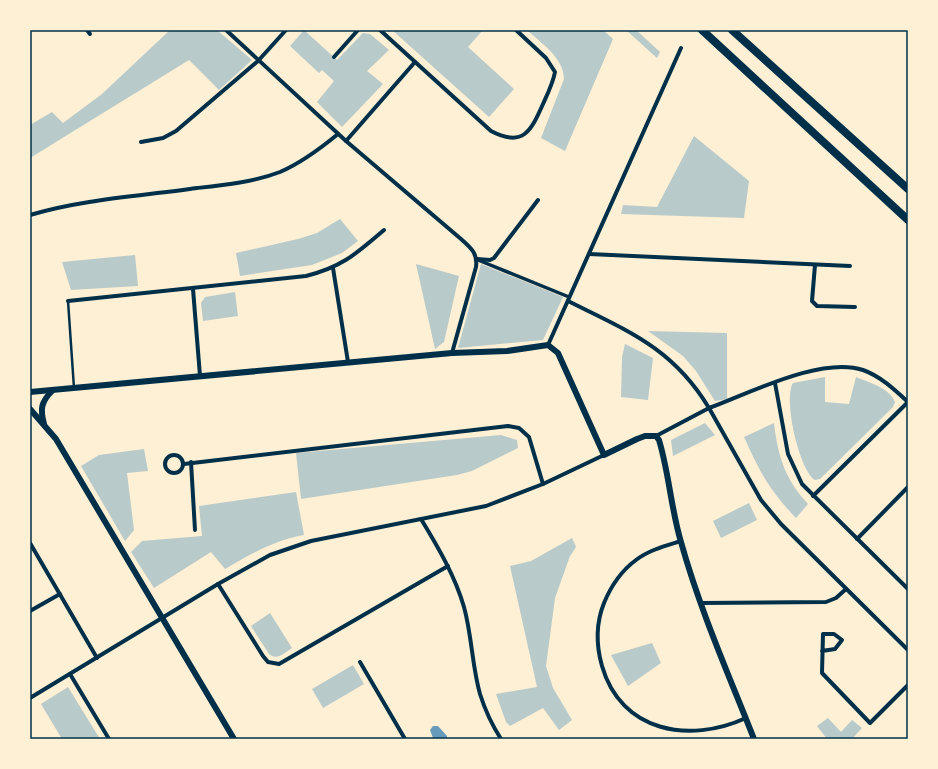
<svg xmlns="http://www.w3.org/2000/svg" width="938" height="769" font-family="'Varela Round',sans-serif">
	<style>
		.green { fill: #b9caca }
		.water { fill: #669bbc }
		.lines { fill: none; stroke-linecap: round; stroke-linejoin: round }
		.service { stroke: #003049; stroke-width: 2.5 }
		.pedestrian { stroke: #003049; stroke-width: 3.5 }
		.minor { stroke: #003049; stroke-width: 4 }
		.tertiary { stroke: #003049; stroke-width: 6 }
		.trunk { stroke: #003049; stroke-width: 8 }
		.neatline { fill: none; stroke: #003049; stroke-width: 1.5 }
	</style>
	<rect width="100%" height="100%" fill="#fdf0d5"/>
	<g class="green">
		<path d="M 170,30 L 217,30 L 252,60 L 219,90 L 189,60 L 30,158 L 30,125 L 52,112 L 63,123 L 102,94 Z"/>
		<path d="M 304,30 L 337,60 L 363,33 L 370,34 L 389,50 L 367,71 L 383,84 L 342,127 L 317,102 L 334,81 L 322,70 L 319,73 L 290,46 Z"/>
		<path d="M 392,30 L 483,30 L 468,47 L 514,89 L 489,117 Z"/>
		<path d="M 527,30 L 603,30 L 613,39 L 565,151 L 541,138 L 564,79 C 564,58 541,43 527,30 Z"/>
		<path d="M 626,30 L 636,30 L 660,52 L 657,58 Z"/>
		<path d="M 694,136 L 749,181 L 744,218 L 621,214 L 623,205 L 657,207 Z"/>
		<path d="M 340,219 L 358,241 L 342,253 L 312,265 L 240,276 L 236,253 L 298,239 L 317,233 Z"/>
		<path d="M 135,255 L 138,286 L 71,290 L 62,262 Z"/>
		<path d="M 416,264 L 459,276 L 444,342 L 435,349 Z"/>
		<path d="M 481,264 L 563,297 L 543,340 L 458,348 Z"/>
		<path d="M 235,292 L 238,316 L 203,321 L 201,303 L 205,297 Z"/>
		<path d="M 648,331 L 727,333 L 727,399 L 715,401 L 696,371 L 683,356 Z"/>
		<path d="M 625,344 L 653,358 L 648,400 L 621,397 L 622,357 Z"/>
		<path d="M 825,377 L 825,402 L 849,404 L 856,377 C 868,382 890,388 895,402 L 893,407 L 820,479 L 815,480 C 799,470 783,398 793,383 Z"/>
		<path d="M 705,423 L 715,435 L 673,456 L 671,440 Z"/>
		<path d="M 774,423 C 778,457 785,479 808,504 L 796,518 C 769,490 760,472 744,437 Z"/>
		<path d="M 501,435 L 517,440 L 518,448 L 472,471 L 457,475 L 301,499 L 296,453 Z"/>
		<path d="M 144,449 L 148,471 L 127,473 L 134,530 L 125,541 L 81,466 L 99,455 Z"/>
		<path d="M 296,492 L 304,535 C 275,540 251,554 225,569 L 211,552 L 154,588 L 131,552 L 142,541 L 202,536 L 199,506 Z"/>
		<path d="M 749,503 L 757,520 L 721,538 L 713,521 Z"/>
		<path d="M 572,538 L 576,547 L 570,556 L 555,598 L 546,666 L 553,688 L 572,720 L 559,730 L 543,708 L 510,726 L 506,722 L 496,694 L 537,687 L 510,566 L 531,561 Z"/>
		<path d="M 270,613 L 292,648 C 284,653 277,661 269,654 L 251,626 Z"/>
		<path d="M 652,643 L 661,663 L 628,686 L 611,655 Z"/>
		<path d="M 353,665 L 364,684 L 323,708 L 312,689 Z"/>
		<path d="M 68,687 L 100,739 L 62,739 L 41,704 Z"/>
		<path d="M 828,718 L 841,732 L 852,720 L 862,728 L 852,739 L 827,739 L 817,726 Z"/>
	</g>
	<path class="water" d="M 433,726 L 438,726 L 447,736 L 447,739 L 433,738 L 430,730 Z"/>
	<g class="lines">
		<path class="service" d="M 68,301 L 74,388"/>
		<path class="pedestrian" d="M 478,260 L 569,297"/>
		<g class="minor">
			<path d="M 87,30 L 90,34"/>
			<path d="M 226,30 L 346,141 L 461,239 C 470,247 478,253 476,267 L 452,353"/>
			<path d="M 380,30 L 491,131 C 523,148 531,131 543,104 C 548,93 553,83 555,72 L 546,58 L 516,30"/>
			<path d="M 334,57 L 358,30"/>
			<path d="M 346,141 L 415,62"/>
			<path d="M 141,142 L 163,138 L 176,131 L 258,61 L 286,30"/>
			<path d="M 30,215 C 84,199 142,196 197,188 C 225,185 254,182 280,172 C 301,163 321,148 338,134"/>
			<path d="M 589,254 L 850,266"/>
			<path d="M 477,259 L 490,260 L 494,258 L 538,200"/>
			<path d="M 815,265 L 812,301 L 817,306 L 855,307"/>
			<path d="M 333,268 L 348,362"/>
			<path d="M 193,289 L 200,376"/>
			<path d="M 68,301 L 306,276 C 342,267 356,254 384,230"/>
			<path d="M 568,301 C 628,331 673,348 709,408 C 750,393 821,356 863,370 C 880,376 894,389 908,402"/>
			<path d="M 548,345 L 681,48"/>
			<path d="M 775,383 L 788,454 L 802,484 L 908,589"/>
			<path d="M 656,436 L 709,408 L 761,500 L 781,524 L 908,650"/>
			<circle cx="174" cy="464" r="9"/>
			<path d="M 191,462 L 195,530"/>
			<path d="M 184,464 L 508,426 L 519,428 L 529,437 L 543,484"/>
			<path d="M 813,496 L 908,402"/>
			<path d="M 421,519 C 438,547 455,576 464,607 C 472,636 472,666 480,694 C 485,710 492,725 501,739"/>
			<path d="M 857,539 L 908,487"/>
			<path d="M 681,541 C 665,546 649,550 636,560 C 621,571 611,586 604,603 C 596,623 596,645 602,666 C 621,732 689,744 746,718"/>
			<path d="M 30,543 L 97,658"/>
			<path d="M 218,584 L 263,656 L 268,662 L 279,664 L 448,566"/>
			<path d="M 700,603 L 826,602 L 836,598 L 846,589"/>
			<path d="M 30,611 L 60,594"/>
			<path d="M 822,651 L 835,649 L 842,640 L 834,634 L 823,634 L 822,673 L 870,723 L 908,685"/>
			<path d="M 360,662 L 405,739"/>
			<path d="M 70,674 L 109,739"/>
			<path d="M 30,698 L 218,584 L 270,555 L 311,541 L 486,506 L 543,484 L 604,455"/>
		</g>
		<g class="tertiary">
			<path d="M 30,392 L 452,353 L 507,351 L 548,345 L 558,353 L 604,455 L 637,439 L 645,436 L 656,436 L 659,440 C 669,473 671,509 681,542 C 700,610 728,673 754,739"/>
			<path d="M 30,409 L 56,439 L 234,739"/>
			<path d="M 44,424 C 40,409 41,402 52,391"/>
		</g>
		<g class="trunk">
			<path d="M 702,30 L 908,220"/>
			<path d="M 732,30 L 908,189"/>
		</g>
	</g>
	<rect width="938" height="769" fill="none" stroke="#fdf0d5" stroke-width="62"/>
	<rect x="31" y="31" width="876" height="707" class="neatline"/>
</svg>
